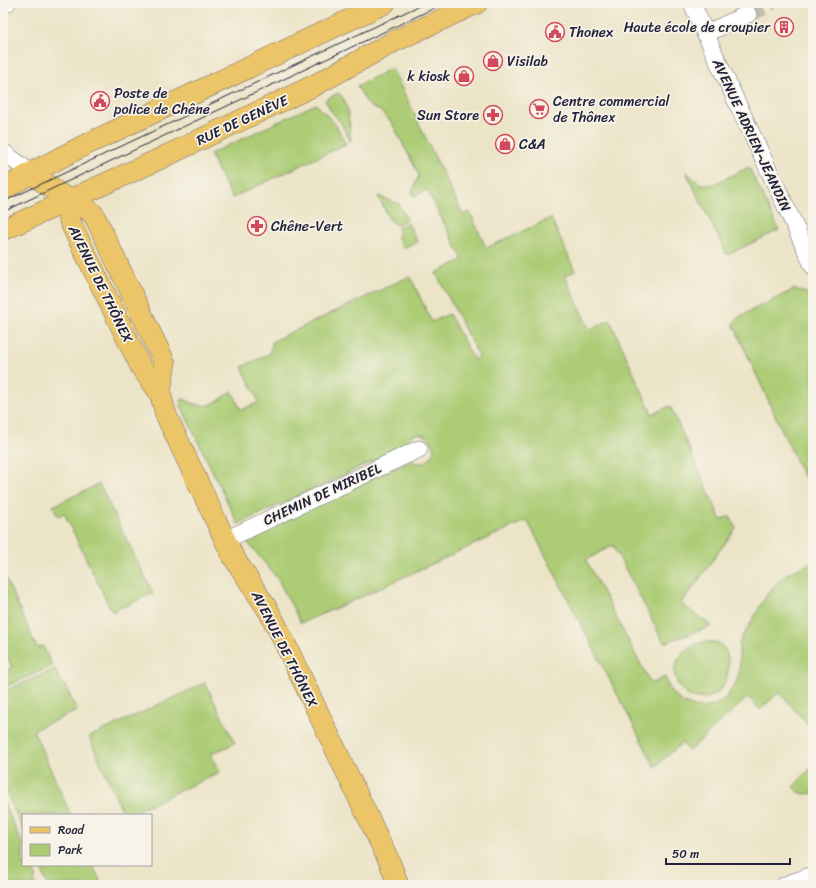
<svg xmlns="http://www.w3.org/2000/svg" width="816" height="888" font-family="Sriracha,sans-serif">
	<style>
		.green { fill: #accc74; stroke: #677758 }
		.lines { fill: none; stroke-linecap: round; stroke-linejoin: round }
		.minor-tunnel { stroke: #c4bdab; stroke-width: 17; stroke-dasharray: 17 8; stroke-linecap: butt }
		.minor-casing { stroke: #69666c; stroke-width: 18 }
		.major-casing { stroke: #69666c; stroke-width: 22 }
		.minor { stroke: #fff; stroke-width: 17 }
		.major { stroke: #edc569; stroke-width: 21 }
		.tram { stroke: #22223b; stroke-width: 1 }
		.labels { text-anchor: middle; stroke-width: 3.5; stroke-linejoin: round; paint-order: stroke }
		.poi-label { font-size: 14px; fill: #22223b; stroke: #f7f3e8; text-anchor: start }
		.street-label { font-size: 14px; fill: #22223b; stroke: #f7f3e8 }
	</style>
	<rect width="100%" height="100%" fill="#f7f3e8"/>
	<filter id="ink" filterUnits="userSpaceOnUse"><feTurbulence type="fractalNoise" baseFrequency=".025" numOctaves="2"/><feDisplacementMap in="SourceGraphic" scale="8" xChannelSelector="R" yChannelSelector="G"/><feConvolveMatrix kernelMatrix="1 2 1 2 8 2 1 2 1" color-interpolation-filters="sRGB"/></filter>
	<filter id="wash" filterUnits="userSpaceOnUse"><feTurbulence type="fractalNoise" baseFrequency=".012" numOctaves="4" result="noise"/><feDisplacementMap in="SourceGraphic" scale="16" xChannelSelector="R" yChannelSelector="G"/><feGaussianBlur stdDeviation="0.9" result="paint"/><feColorMatrix in="noise" values="0 0 0 0 0 0 0 0 0 0 0 0 0 0 0 0 0 1.4 0 .05"/><feComposite in="paint" operator="in"/></filter>
	<g filter="url(#wash)">
		<rect width="100%" height="100%" fill="#ece4c7"/>
		<g class="green">
			<path d="M 392,68 L 463,215 L 470,212 L 486,248 L 551,218 L 575,271 L 565,276 L 589,329 L 610,320 L 652,414 L 670,406 L 721,520 L 730,516 L 736,528 L 681,604 L 712,626 L 664,643 L 613,545 L 586,560 L 651,684 L 665,677 C 667,684 670,691 675,696 C 689,711 715,712 728,695 C 743,676 739,666 739,646 C 739,639 747,630 750,624 C 760,607 769,587 785,575 C 794,570 804,566 813,562 L 813,730 L 779,692 L 760,710 L 748,697 L 689,751 L 682,743 L 655,767 L 527,520 L 350,602 L 301,623 L 277,578 L 244,538 L 410,461 C 416,463 422,465 428,460 C 445,447 420,423 408,439 C 406,441 405,445 404,447 L 238,524 L 180,404 L 181,400 L 184,399 C 205,411 214,405 232,391 L 241,410 L 259,402 L 242,367 L 269,354 L 273,341 L 410,276 L 432,322 L 449,314 L 474,360 L 479,357 L 436,273 L 462,260 L 462,258 L 427,190 L 414,196 L 412,192 L 419,175 L 392,123 L 379,110 L 371,107 L 367,103 L 357,86 Z"/>
			<path d="M 338,93 C 350,100 349,128 351,140 L 350,141 L 341,123 L 331,111 L 325,100 Z"/>
			<path d="M 316,104 L 336,125 L 346,144 L 232,198 L 210,154 Z"/>
			<path d="M 749,167 L 779,230 L 727,255 L 686,172 L 700,184 L 712,185 Z"/>
			<path d="M 378,196 L 399,204 L 407,220 L 396,225 L 395,223 L 389,219 Z"/>
			<path d="M 408,223 L 417,242 L 403,248 C 400,243 396,236 399,231 L 397,228 Z"/>
			<path d="M 795,289 L 807,293 L 813,306 L 813,475 L 803,476 L 733,324 L 740,316 Z"/>
			<path d="M 99,484 L 153,593 L 112,612 L 64,513 L 58,516 L 53,506 Z"/>
			<path d="M 3,572 L 37,648 L 43,646 L 52,666 L 3,688 L 3,672 L 12,667 L 3,647 Z"/>
			<path d="M 703,642 C 707,642 714,641 718,643 C 737,652 730,703 698,698 C 691,697 686,695 682,690 C 665,668 680,649 703,642 Z"/>
			<path d="M 55,669 L 63,686 L 65,685 L 77,711 L 33,730 L 71,815 L 23,815 L 23,829 L 3,785 L 3,692 Z"/>
			<path d="M 205,683 L 235,743 L 211,754 L 220,772 L 127,815 L 124,815 L 89,737 Z"/>
			<path d="M 813,766 L 813,793 C 804,795 800,794 793,787 Z"/>
			<path d="M 3,801 L 23,845 L 23,865 L 32,865 L 36,875 L 34,883 L 38,885 L 3,885 Z"/>
			<path d="M 39,865 L 93,865 L 102,885 L 48,885 Z"/>
		</g>
	</g>
	<g filter="url(#ink)">
		<g class="lines">
			<path class="minor-tunnel" d="M 748,14 L 772,3"/>
			<defs>
				<g id="minor">
					<path d="M 692,3 C 730,92 774,178 813,266"/>
					<path d="M 3,5 L 7,3"/>
					<path d="M 705,34 L 748,14"/>
					<path d="M 3,152 L 31,173"/>
					<path d="M 225,540 L 419,449"/>
					<path d="M 785,885 L 813,875"/>
				</g>
				<g id="major">
					<path d="M 31,173 C 43,181 55,191 67,199 C 78,207 83,203 94,215 L 165,363 L 160,393"/>
					<path d="M 3,190 L 31,173 L 81,147 L 385,3"/>
					<path d="M 68,200 L 68,215 L 72,226 L 141,367 L 160,393 L 166,415 L 225,540 L 234,558 L 268,610 L 279,631 L 390,863 L 398,885"/>
					<path d="M 3,230 L 153,162 L 315,85 L 395,41 L 477,3"/>
				</g>
			</defs>
			<use href="#minor" class="minor-casing"/>
			<use href="#major" class="major-casing"/>
			<use href="#minor" class="minor"/>
			<use href="#major" class="major"/>
			<g class="tram">
				<path d="M 3,202 L 425,3"/>
				<path d="M 3,212 L 445,3"/>
			</g>
		</g>
	</g>
	<defs>
		<symbol id="building-ring" viewBox="-11 -11 22 22"><circle r="9.5" fill="#f7f3e8" stroke="#d1495b" stroke-width="1.5"/><path d="M-4-6H4V6H1V3H-1V6H-4ZM-2.5-4.3h1.7v1.8h-1.7ZM.8-4.3h1.7v1.8H.8ZM-2.5-1h1.7V.8h-1.7ZM.8-1h1.7V.8H.8Z" fill="#d1495b"/></symbol>
		<symbol id="civic-ring" viewBox="-11 -11 22 22"><circle r="9.5" fill="#f7f3e8" stroke="#d1495b" stroke-width="1.5"/><path d="M-.6-6.5H3V-4.5H.6V-3L4-1V1h2V6H-6V1h2V-1L-.6-3ZM-1.2 2.5V6h2.4V2.5Z" fill="#d1495b"/></symbol>
		<symbol id="shop-ring" viewBox="-11 -11 22 22"><circle r="9.5" fill="#f7f3e8" stroke="#d1495b" stroke-width="1.5"/><path d="M-5-2.5h2.3a2.7 3.5 0 0 1 5.4 0H5L5.5 6h-11ZM-1.5-2.5h3a1.5 2.3 0 0 0-3 0Z" fill="#d1495b"/></symbol>
		<symbol id="supermarket-ring" viewBox="-11 -11 22 22"><circle r="9.5" fill="#f7f3e8" stroke="#d1495b" stroke-width="1.5"/><path d="M-6-5.5h2.5l.6 2H6L4.5 2H-2.5L-4.4-4H-6ZM-1.5 3.2a1.3 1.3 0 1 0 .1 0ZM3 3.2a1.3 1.3 0 1 0 .1 0Z" fill="#d1495b"/></symbol>
		<symbol id="pharmacy-ring" viewBox="-11 -11 22 22"><circle r="9.5" fill="#f7f3e8" stroke="#d1495b" stroke-width="1.5"/><path d="M-2-6h4v4h4v4h-4v4h-4v-4h-4v-4h4Z" fill="#d1495b"/></symbol>
	</defs>
	<g fill-rule="evenodd">
		<use href="#building-ring" x="773" y="16" width="22" height="22"/>
		<use href="#civic-ring" x="544" y="21" width="22" height="22"/>
		<use href="#shop-ring" x="482" y="50" width="22" height="22"/>
		<use href="#shop-ring" x="453" y="65" width="22" height="22"/>
		<use href="#civic-ring" x="89" y="90" width="22" height="22"/>
		<use href="#supermarket-ring" x="528" y="98" width="22" height="22"/>
		<use href="#pharmacy-ring" x="482" y="104" width="22" height="22"/>
		<use href="#shop-ring" x="494" y="133" width="22" height="22"/>
		<use href="#pharmacy-ring" x="246" y="215" width="22" height="22"/>
	</g>
	<g class="labels">
		<g class="poi-label">
			<text x="770" y="32" text-anchor="end">Haute école de croupier</text>
			<text x="569" y="37">Thonex</text>
			<text x="507" y="66">Visilab</text>
			<text x="450" y="81" text-anchor="end">k kiosk</text>
			<text x="114" y="98">Poste de<tspan x="114" dy="16">police de Chêne</tspan></text>
			<text x="553" y="106">Centre commercial<tspan x="553" dy="16">de Thônex</tspan></text>
			<text x="479" y="120" text-anchor="end">Sun Store</text>
			<text x="519" y="149">C&amp;A</text>
			<text x="271" y="231">Chêne-Vert</text>
		</g>
		<g class="street-label">
			<text transform="translate(242 120) rotate(-25)" y="5">RUE DE GENÈVE</text>
			<text transform="translate(752 135) rotate(65)" y="5">AVENUE ADRIEN-JEANDIN</text>
			<text transform="translate(101 284) rotate(64)" y="5">AVENUE DE THÔNEX</text>
			<text transform="translate(322 494) rotate(-25)" y="5">CHEMIN DE MIRIBEL</text>
			<text transform="translate(285 649) rotate(63)" y="5">AVENUE DE THÔNEX</text>
		</g>
	</g>
	<rect width="816" height="888" fill="none" stroke="#f7f3e8" stroke-width="16"/>
	<rect x="22" y="814" width="130" height="52" fill="#f7f3e8" stroke="#a29fa3"/>
	<rect x="30" y="827" width="20" height="6" fill="#edc569" stroke="#a29fa3"/>
	<text x="58" y="834" font-size="12" fill="#22223b">Road</text>
	<rect x="30" y="844" width="20" height="12" fill="#accc74" stroke="#a29fa3"/>
	<text x="58" y="854" font-size="12" fill="#22223b">Park</text>
	<path d="M666 858v6h124v-6" fill="none" stroke="#22223b" stroke-width="2"/>
	<text x="672" y="858" font-size="12" fill="#22223b" stroke="#f7f3e8" stroke-width="3" paint-order="stroke">50 m</text>
</svg>
